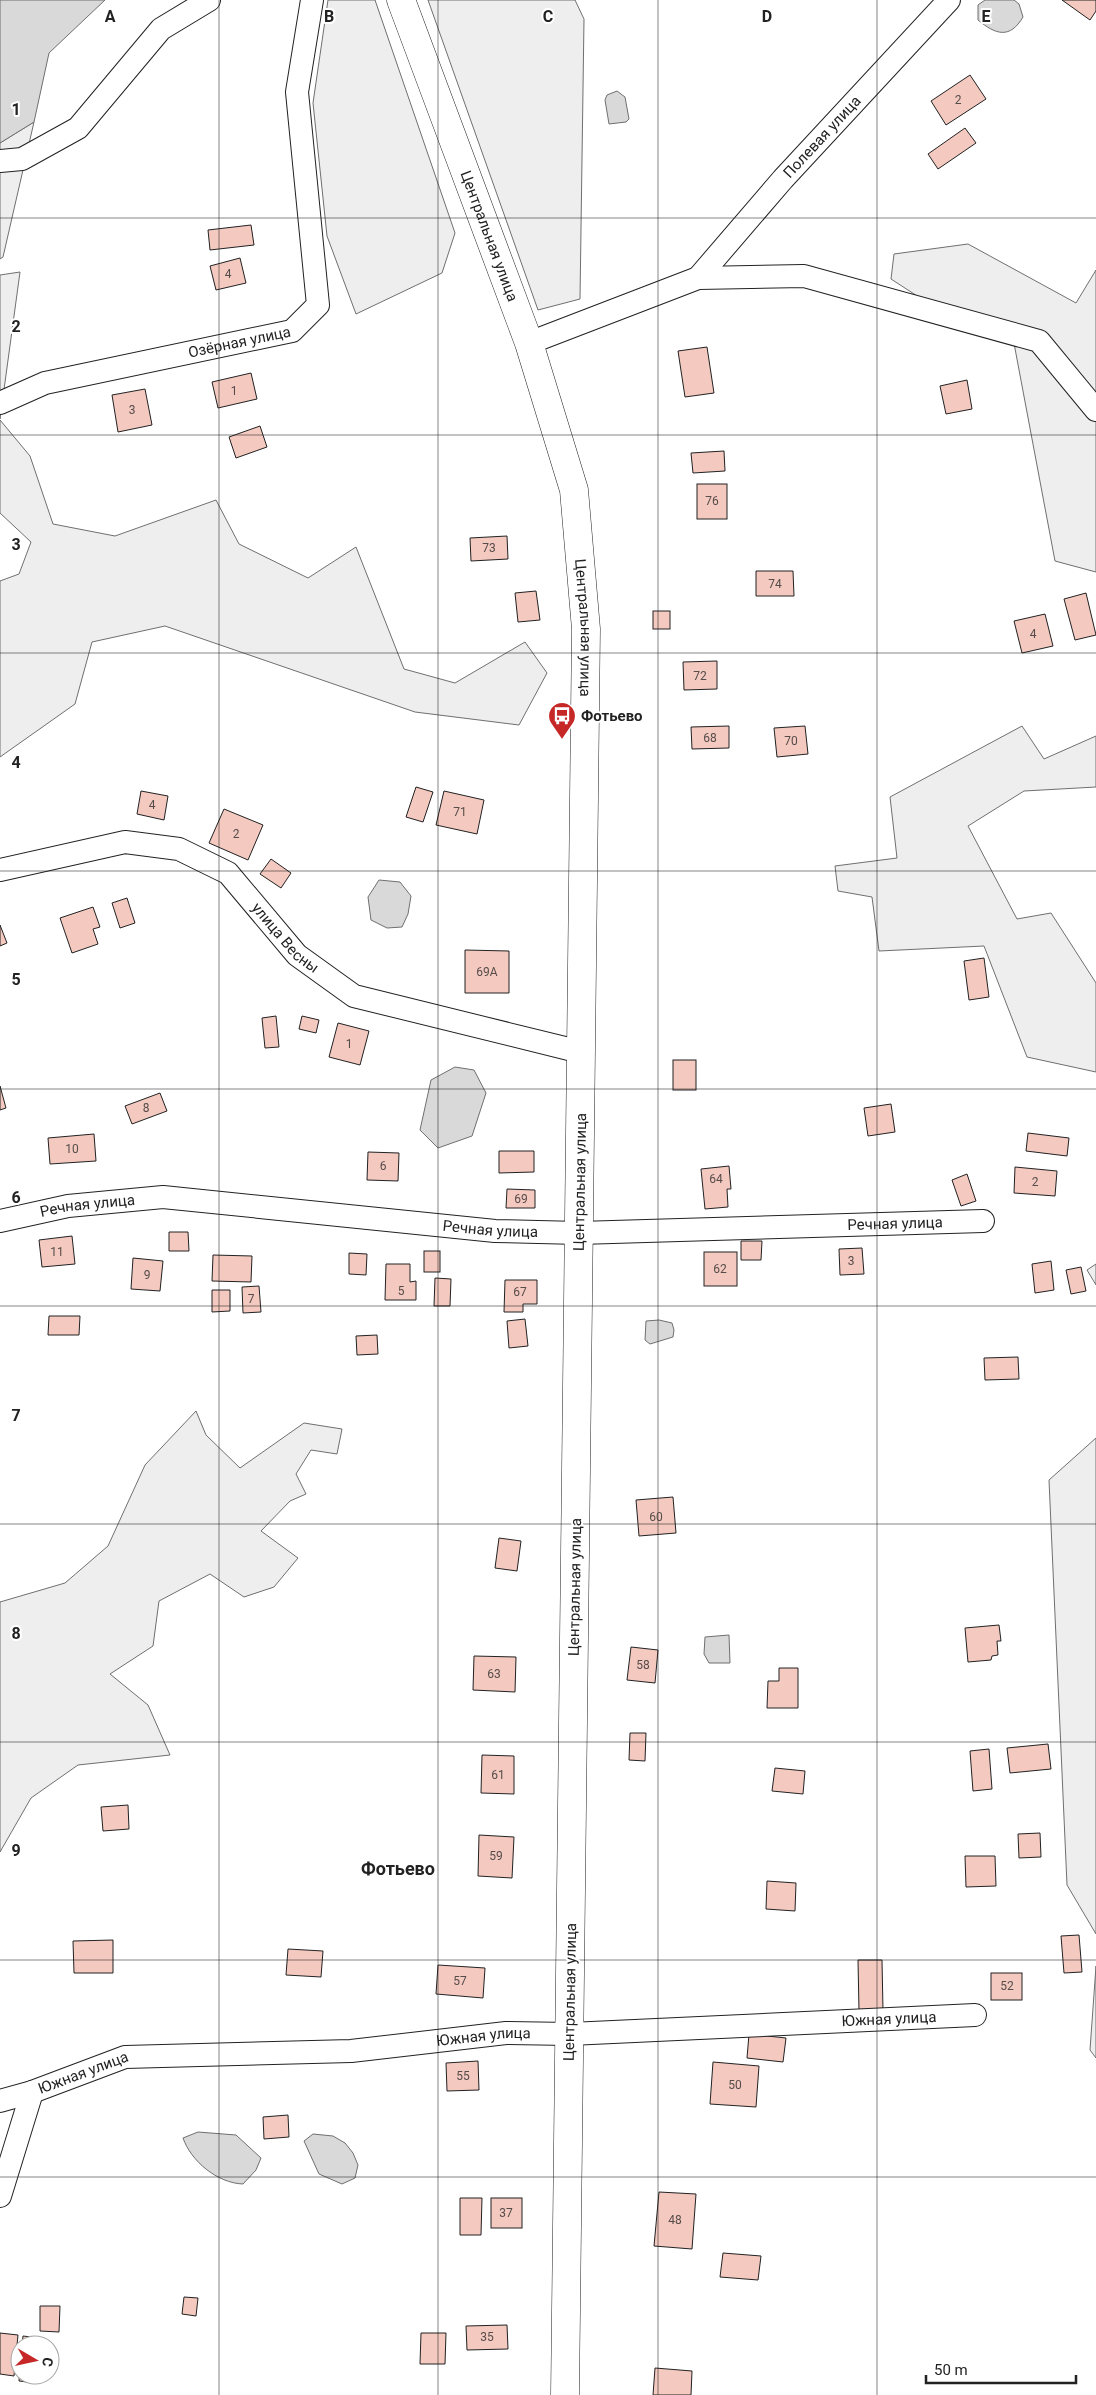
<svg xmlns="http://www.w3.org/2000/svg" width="1096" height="2395" font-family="Roboto,sans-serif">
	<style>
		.green { fill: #eee; stroke: #6f6f6f }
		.water { fill: #d9d9d9; stroke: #6f6f6f }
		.building { fill: #f3c9c0; stroke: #222 }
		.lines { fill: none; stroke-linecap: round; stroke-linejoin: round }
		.minor-casing { stroke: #222; stroke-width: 24 }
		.major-casing { stroke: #222; stroke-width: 29 }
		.minor { stroke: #fff; stroke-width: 22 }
		.major { stroke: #fff; stroke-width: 28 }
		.grid { fill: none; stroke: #222; stroke-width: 1; stroke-opacity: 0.55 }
		.labels { text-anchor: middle; stroke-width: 4; stroke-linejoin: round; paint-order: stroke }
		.number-label { font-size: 12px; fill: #564c4a }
		.street-label { font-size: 15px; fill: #222; stroke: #fff }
		.poi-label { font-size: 15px; font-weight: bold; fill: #222; stroke: #fff; text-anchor: start }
		.quarter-label { font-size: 18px; font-weight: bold; fill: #222; stroke: #fff }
		.grid-label { font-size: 16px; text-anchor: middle; font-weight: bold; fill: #222; stroke: #fff; stroke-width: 4; stroke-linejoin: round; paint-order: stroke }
	</style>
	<rect width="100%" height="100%" fill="#fff"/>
	<g class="green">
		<path d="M 328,0 L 375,0 L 455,233 L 442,273 L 356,314 L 327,236 L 313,103 Z"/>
		<path d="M 428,0 L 575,0 L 584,19 L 580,299 L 538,310 Z"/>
		<path d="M 34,122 L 3,257 L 0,259 L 0,143 Z"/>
		<path d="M 968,244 L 1076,303 L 1096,270 L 1096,572 L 1055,561 L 1010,322 L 928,303 L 891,279 L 894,254 Z"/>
		<path d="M 20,272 L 0,419 L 0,275 Z"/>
		<path d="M 0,420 L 30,456 L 53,524 L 115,536 L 216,500 L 239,544 L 308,578 L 356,547 L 404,669 L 455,683 L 525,642 L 547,673 L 519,725 L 415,712 L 165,626 L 92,642 L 75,704 L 0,757 L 0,581 L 19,574 L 31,542 L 0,513 Z"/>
		<path d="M 1022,726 L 1044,759 L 1096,736 L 1096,787 L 1024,791 L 968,826 L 1017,919 L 1051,913 L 1096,983 L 1096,1072 L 1027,1057 L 984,946 L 879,951 L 872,897 L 838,891 L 835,866 L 897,858 L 890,797 Z"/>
		<path d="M 1096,1264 L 1096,1285 L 1087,1270 Z"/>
		<path d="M 196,1411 L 206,1435 L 240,1468 L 304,1423 L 342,1429 L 337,1454 L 311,1450 L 296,1474 L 306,1494 L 290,1501 L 261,1531 L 298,1558 L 274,1587 L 244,1597 L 210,1574 L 159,1601 L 153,1646 L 110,1674 L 148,1705 L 170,1755 L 78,1765 L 31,1798 L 0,1852 L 0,1602 L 65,1583 L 108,1546 L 145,1465 Z"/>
		<path d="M 1096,1438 L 1096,1934 L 1067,1885 L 1049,1480 Z"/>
		<path d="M 1096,1966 L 1096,2058 L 1090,2050 Z"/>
	</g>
	<g class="water">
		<path d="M 0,0 L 105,0 L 49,53 L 34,122 L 0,143 Z"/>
		<path d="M 985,0 L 1014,0 L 1019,4 L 1023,17 C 1010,39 996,35 978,20 L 978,5 Z"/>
		<path d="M 617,91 L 625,97 L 629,119 L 626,122 L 609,124 L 605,100 L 607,95 Z"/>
		<path d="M 379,880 L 400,882 L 411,896 L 408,914 L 402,927 L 387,928 L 371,920 L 368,897 Z"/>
		<path d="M 455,1067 L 474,1070 L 486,1093 L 472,1136 L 438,1148 L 420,1130 L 431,1080 Z"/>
		<path d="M 659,1320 L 672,1323 L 674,1330 L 673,1337 L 650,1344 L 645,1340 L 646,1321 Z"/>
		<path d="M 729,1635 L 730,1663 L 709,1663 L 704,1654 L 705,1637 Z"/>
		<path d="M 198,2132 L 236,2135 L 261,2158 L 256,2170 L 243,2184 C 217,2183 191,2161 183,2138 Z"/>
		<path d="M 313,2134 L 333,2136 L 345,2143 L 353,2153 L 358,2165 L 355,2178 L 342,2184 L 319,2174 L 304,2141 Z"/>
	</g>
	<g class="building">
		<path d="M 1062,0 L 1096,0 L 1096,11 L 1090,20 Z"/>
		<path d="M 970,75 L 986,99 L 946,125 L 931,101 Z"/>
		<path d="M 965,128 L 976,143 L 938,169 L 928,154 Z"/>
		<path d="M 251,225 L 254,245 L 210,250 L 208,230 Z"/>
		<path d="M 240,258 L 246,283 L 216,290 L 210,266 Z"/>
		<path d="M 707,347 L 714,393 L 685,397 L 678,351 Z"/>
		<path d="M 251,373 L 257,399 L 218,408 L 212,382 Z"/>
		<path d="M 967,380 L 972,409 L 946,414 L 940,386 Z"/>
		<path d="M 145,389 L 152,425 L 118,432 L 112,395 Z"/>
		<path d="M 260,426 L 267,447 L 236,458 L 229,437 Z"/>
		<path d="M 724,451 L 725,471 L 693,473 L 691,453 Z"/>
		<rect x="697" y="484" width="30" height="35"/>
		<path d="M 507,536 L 508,559 L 471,561 L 470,538 Z"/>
		<path d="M 756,571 L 793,571 L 794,596 L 756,596 Z"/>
		<path d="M 536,591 L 540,620 L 518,622 L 515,593 Z"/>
		<path d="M 1086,593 L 1096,635 L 1075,640 L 1064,599 Z"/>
		<rect x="653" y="611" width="17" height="18"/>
		<path d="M 1045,614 L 1053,646 L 1022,653 L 1014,621 Z"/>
		<path d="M 717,661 L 717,689 L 684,690 L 683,662 Z"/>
		<path d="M 729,726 L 729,748 L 692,749 L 691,727 Z"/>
		<path d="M 805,726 L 808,754 L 777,757 L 774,728 Z"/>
		<path d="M 416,787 L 433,792 L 423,822 L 406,817 Z"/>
		<path d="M 141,791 L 168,796 L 164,820 L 137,814 Z"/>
		<path d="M 444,791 L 484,800 L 477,834 L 436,825 Z"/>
		<path d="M 224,809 L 263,825 L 248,860 L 209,843 Z"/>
		<path d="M 271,859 L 291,873 L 281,888 L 260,874 Z"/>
		<path d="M 127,898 L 135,923 L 120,928 L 112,903 Z"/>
		<path d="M 93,907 L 100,927 L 93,929 L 98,944 L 72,953 L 60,918 Z"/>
		<path d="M 0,925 L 7,943 L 0,946 Z"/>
		<path d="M 465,950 L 509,951 L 509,993 L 465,993 Z"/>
		<path d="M 984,958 L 989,997 L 969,1000 L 964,961 Z"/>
		<path d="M 276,1016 L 279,1047 L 265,1048 L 262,1018 Z"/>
		<path d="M 302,1016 L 319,1020 L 316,1033 L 299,1029 Z"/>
		<path d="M 338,1023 L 369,1031 L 360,1065 L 329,1057 Z"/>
		<rect x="673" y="1060" width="23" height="30"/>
		<path d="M 0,1086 L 6,1108 L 0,1110 Z"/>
		<path d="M 160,1093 L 167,1111 L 132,1124 L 125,1106 Z"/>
		<path d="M 891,1104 L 895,1132 L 868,1136 L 864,1108 Z"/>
		<path d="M 1028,1133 L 1069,1138 L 1067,1156 L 1026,1151 Z"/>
		<path d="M 94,1134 L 96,1161 L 50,1164 L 48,1138 Z"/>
		<path d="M 499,1151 L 534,1151 L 534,1172 L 499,1173 Z"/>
		<path d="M 368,1152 L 399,1153 L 398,1181 L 367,1180 Z"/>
		<path d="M 729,1166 L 731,1189 L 727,1189 L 728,1207 L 705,1209 L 701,1169 Z"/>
		<path d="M 1015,1167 L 1057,1171 L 1055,1196 L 1014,1193 Z"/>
		<path d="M 967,1174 L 976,1201 L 961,1206 L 952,1180 Z"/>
		<path d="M 507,1189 L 535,1190 L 535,1208 L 506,1208 Z"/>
		<path d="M 169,1232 L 188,1232 L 189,1251 L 169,1251 Z"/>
		<path d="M 72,1236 L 75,1264 L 42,1267 L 39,1240 Z"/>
		<path d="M 741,1241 L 762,1241 L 761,1260 L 741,1260 Z"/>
		<path d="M 862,1248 L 864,1274 L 840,1275 L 839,1249 Z"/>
		<rect x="424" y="1251" width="16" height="21"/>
		<rect x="704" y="1252" width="33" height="34"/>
		<path d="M 349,1253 L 367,1254 L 366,1275 L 349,1274 Z"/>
		<path d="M 213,1255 L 252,1256 L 251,1282 L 212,1281 Z"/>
		<path d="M 133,1258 L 163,1261 L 160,1291 L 131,1289 Z"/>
		<path d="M 1051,1261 L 1054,1290 L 1035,1293 L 1032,1264 Z"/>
		<path d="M 386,1264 L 410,1264 L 410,1282 L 416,1281 L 416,1300 L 385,1300 Z"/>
		<path d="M 1081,1267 L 1086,1291 L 1071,1294 L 1066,1270 Z"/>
		<path d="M 435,1278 L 451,1279 L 450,1306 L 434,1306 Z"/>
		<path d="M 505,1280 L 537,1280 L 537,1304 L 523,1304 L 523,1312 L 504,1312 Z"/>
		<path d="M 259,1286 L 261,1312 L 243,1313 L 242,1287 Z"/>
		<path d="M 212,1290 L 230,1290 L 230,1311 L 212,1312 Z"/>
		<path d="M 49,1316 L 80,1316 L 79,1335 L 48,1335 Z"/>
		<path d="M 525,1319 L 528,1346 L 509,1348 L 507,1321 Z"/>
		<path d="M 377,1335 L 378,1354 L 357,1355 L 356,1336 Z"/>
		<path d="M 1018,1357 L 1019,1379 L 985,1380 L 984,1358 Z"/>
		<path d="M 673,1497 L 676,1533 L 639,1536 L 636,1500 Z"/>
		<path d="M 499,1538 L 521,1541 L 517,1571 L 495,1568 Z"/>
		<path d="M 999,1625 L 1001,1641 L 997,1641 L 998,1655 L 992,1656 L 991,1660 L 968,1662 L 965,1628 Z"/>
		<path d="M 631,1647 L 658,1650 L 655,1683 L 627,1680 Z"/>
		<path d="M 474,1656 L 516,1657 L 515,1692 L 473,1690 Z"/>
		<path d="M 779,1668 L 798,1668 L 798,1708 L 767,1708 L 768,1681 L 779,1681 Z"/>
		<path d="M 630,1733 L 646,1733 L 645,1761 L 629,1760 Z"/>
		<path d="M 1048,1744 L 1051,1769 L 1010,1773 L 1007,1748 Z"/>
		<path d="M 989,1749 L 992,1789 L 973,1791 L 970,1751 Z"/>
		<path d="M 482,1755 L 514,1756 L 514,1794 L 481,1793 Z"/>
		<path d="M 775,1768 L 805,1771 L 803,1794 L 772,1791 Z"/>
		<path d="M 128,1805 L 129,1829 L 103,1831 L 101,1807 Z"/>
		<path d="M 1040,1833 L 1041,1857 L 1019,1858 L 1018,1834 Z"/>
		<path d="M 479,1835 L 514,1837 L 512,1878 L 478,1876 Z"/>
		<path d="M 965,1856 L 995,1856 L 996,1886 L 966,1887 Z"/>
		<path d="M 767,1881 L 796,1883 L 795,1911 L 766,1909 Z"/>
		<path d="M 1079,1935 L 1082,1972 L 1064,1973 L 1061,1936 Z"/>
		<path d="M 113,1940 L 113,1973 L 74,1973 L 73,1941 Z"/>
		<path d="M 288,1949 L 323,1951 L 321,1977 L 286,1975 Z"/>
		<path d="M 858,1960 L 882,1960 L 883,2011 L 859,2011 Z"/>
		<path d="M 438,1965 L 485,1968 L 483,1998 L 436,1994 Z"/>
		<rect x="991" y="1973" width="31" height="27"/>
		<path d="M 749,2034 L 786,2038 L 783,2062 L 747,2058 Z"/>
		<path d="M 478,2061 L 479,2090 L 447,2091 L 446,2063 Z"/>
		<path d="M 713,2062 L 759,2066 L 756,2107 L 710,2104 Z"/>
		<path d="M 288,2115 L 289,2137 L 264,2139 L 263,2117 Z"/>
		<path d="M 659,2192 L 696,2194 L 692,2249 L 654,2246 Z"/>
		<path d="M 460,2198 L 482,2198 L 481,2235 L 460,2235 Z"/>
		<rect x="491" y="2198" width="31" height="30"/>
		<path d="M 723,2253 L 761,2256 L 758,2280 L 720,2277 Z"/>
		<path d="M 184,2297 L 198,2298 L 196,2316 L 182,2314 Z"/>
		<path d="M 40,2306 L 60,2306 L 59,2332 L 40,2331 Z"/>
		<path d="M 507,2325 L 508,2349 L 467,2350 L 466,2326 Z"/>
		<path d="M 0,2333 L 18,2335 L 14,2376 L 0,2374 Z"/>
		<path d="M 421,2333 L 446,2333 L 445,2364 L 420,2364 Z"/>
		<path d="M 23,2336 L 40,2338 L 39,2345 L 22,2345 Z"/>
		<path d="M 20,2367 L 20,2375 L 36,2375 L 35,2383 L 19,2381 Z"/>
		<path d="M 655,2368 L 692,2371 L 691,2395 L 653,2395 Z"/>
	</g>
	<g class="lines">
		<defs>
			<g id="minor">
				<path d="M 0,161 L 22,159 L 78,128 L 161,29 L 209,0"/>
				<path id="s1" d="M 698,278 L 783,179 L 949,0"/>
				<path d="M 529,343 L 698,278 L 804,276 L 1039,341 L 1096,410"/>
				<path id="s2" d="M 0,403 L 45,383 L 292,331 L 318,305 L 297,92 L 312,0"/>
				<path id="s3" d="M 0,870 L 125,842 L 179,849 L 228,873 L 297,955 L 354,996 L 581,1052"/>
				<path id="s4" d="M 0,1221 L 68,1206 L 163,1197 L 495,1231 L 579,1233 L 983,1221"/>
				<path id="s5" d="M 0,2101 L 32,2092 L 125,2057 L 351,2051 L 506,2033 L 570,2034 L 975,2015"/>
				<path d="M 0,2196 L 32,2092"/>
			</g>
			<g id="major">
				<path id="s6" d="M 401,0 L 529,343 L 574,490 L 586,629 L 565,2395"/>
			</g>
		</defs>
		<use href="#minor" class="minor-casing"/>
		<use href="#major" class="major-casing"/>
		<use href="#minor" class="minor"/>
		<use href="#major" class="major"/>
	</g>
	<path class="grid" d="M 219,0 L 219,2395M 438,0 L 438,2395M 658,0 L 658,2395M 877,0 L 877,2395M 0,218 L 1096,218M 0,435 L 1096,435M 0,653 L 1096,653M 0,871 L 1096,871M 0,1089 L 1096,1089M 0,1306 L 1096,1306M 0,1524 L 1096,1524M 0,1742 L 1096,1742M 0,1960 L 1096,1960M 0,2177 L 1096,2177"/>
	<defs>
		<symbol id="bus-pin" viewBox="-11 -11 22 30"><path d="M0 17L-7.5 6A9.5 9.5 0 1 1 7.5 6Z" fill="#c62828" stroke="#fff"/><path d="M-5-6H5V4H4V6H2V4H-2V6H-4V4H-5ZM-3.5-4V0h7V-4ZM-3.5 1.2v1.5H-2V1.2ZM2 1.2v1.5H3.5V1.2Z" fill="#fff"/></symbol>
	</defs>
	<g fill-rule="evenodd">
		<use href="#bus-pin" x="546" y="700" width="32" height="43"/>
	</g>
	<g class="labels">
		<g class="number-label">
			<text x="958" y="104">2</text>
			<text x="228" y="278">4</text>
			<text x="234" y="395">1</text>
			<text x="132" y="414">3</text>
			<text x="712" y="505">76</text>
			<text x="489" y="552">73</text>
			<text x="775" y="588">74</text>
			<text x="1033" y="638">4</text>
			<text x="700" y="680">72</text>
			<text x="710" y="742">68</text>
			<text x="791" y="745">70</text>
			<text x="152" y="809">4</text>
			<text x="460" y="816">71</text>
			<text x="236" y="838">2</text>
			<text x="487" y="976">69А</text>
			<text x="349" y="1048">1</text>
			<text x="146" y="1112">8</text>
			<text x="72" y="1153">10</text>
			<text x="383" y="1170">6</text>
			<text x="716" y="1183">64</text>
			<text x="1035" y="1186">2</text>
			<text x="521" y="1203">69</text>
			<text x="57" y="1256">11</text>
			<text x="851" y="1265">3</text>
			<text x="720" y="1273">62</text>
			<text x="147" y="1279">9</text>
			<text x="401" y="1295">5</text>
			<text x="520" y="1296">67</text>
			<text x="251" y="1303">7</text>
			<text x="656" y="1521">60</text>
			<text x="643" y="1669">58</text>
			<text x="494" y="1678">63</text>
			<text x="498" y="1779">61</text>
			<text x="496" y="1860">59</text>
			<text x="460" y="1985">57</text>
			<text x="1007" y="1990">52</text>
			<text x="463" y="2080">55</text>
			<text x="735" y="2089">50</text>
			<text x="506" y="2217">37</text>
			<text x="675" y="2224">48</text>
			<text x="487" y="2341">35</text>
		</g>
		<g class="street-label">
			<text dy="5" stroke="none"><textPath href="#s1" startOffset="188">Полевая улица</textPath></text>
			<text dy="5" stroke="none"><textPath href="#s6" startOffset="252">Центральная улица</textPath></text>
			<text dy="5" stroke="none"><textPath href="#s2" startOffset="248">Озёрная улица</textPath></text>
			<text dy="5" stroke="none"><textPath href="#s6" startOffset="658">Центральная улица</textPath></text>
			<text dy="5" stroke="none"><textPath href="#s3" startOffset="324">улица Весны</textPath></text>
			<text transform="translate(580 1182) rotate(-89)" y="5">Центральная улица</text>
			<text dy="5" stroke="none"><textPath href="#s4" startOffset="89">Речная улица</textPath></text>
			<text dy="5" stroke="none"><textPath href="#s4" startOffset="899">Речная улица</textPath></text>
			<text dy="5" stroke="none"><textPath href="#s4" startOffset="494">Речная улица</textPath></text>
			<text transform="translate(575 1587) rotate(-89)" y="5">Центральная улица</text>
			<text transform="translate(570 1992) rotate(-89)" y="5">Центральная улица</text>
			<text dy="5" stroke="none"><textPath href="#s5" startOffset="898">Южная улица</textPath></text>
			<text dy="5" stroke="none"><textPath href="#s5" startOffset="492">Южная улица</textPath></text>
			<text dy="5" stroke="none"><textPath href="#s5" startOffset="88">Южная улица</textPath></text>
		</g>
		<g class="poi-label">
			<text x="581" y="721">Фотьево</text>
		</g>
		<g class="quarter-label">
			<text x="398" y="1875">Фотьево</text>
		</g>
	</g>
	<g class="grid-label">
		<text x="110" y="22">A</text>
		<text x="329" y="22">B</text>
		<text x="548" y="22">C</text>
		<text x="767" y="22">D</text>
		<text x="986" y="22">E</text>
		<text x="16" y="115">1</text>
		<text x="16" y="332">2</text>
		<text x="16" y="550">3</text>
		<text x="16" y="768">4</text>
		<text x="16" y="985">5</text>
		<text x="16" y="1203">6</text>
		<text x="16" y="1421">7</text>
		<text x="16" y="1639">8</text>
		<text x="16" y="1856">9</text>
	</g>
	<g transform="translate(35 2360) rotate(99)"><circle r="24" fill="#ffffff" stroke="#a7a7a7"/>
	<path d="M0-4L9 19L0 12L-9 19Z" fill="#c62828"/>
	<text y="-8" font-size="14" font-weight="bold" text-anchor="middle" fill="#222222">С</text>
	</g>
	<path d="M926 2375v8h150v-8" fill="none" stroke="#222222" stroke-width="2.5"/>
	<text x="934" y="2375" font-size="15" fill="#222222" stroke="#ffffff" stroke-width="4" paint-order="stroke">50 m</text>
</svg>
